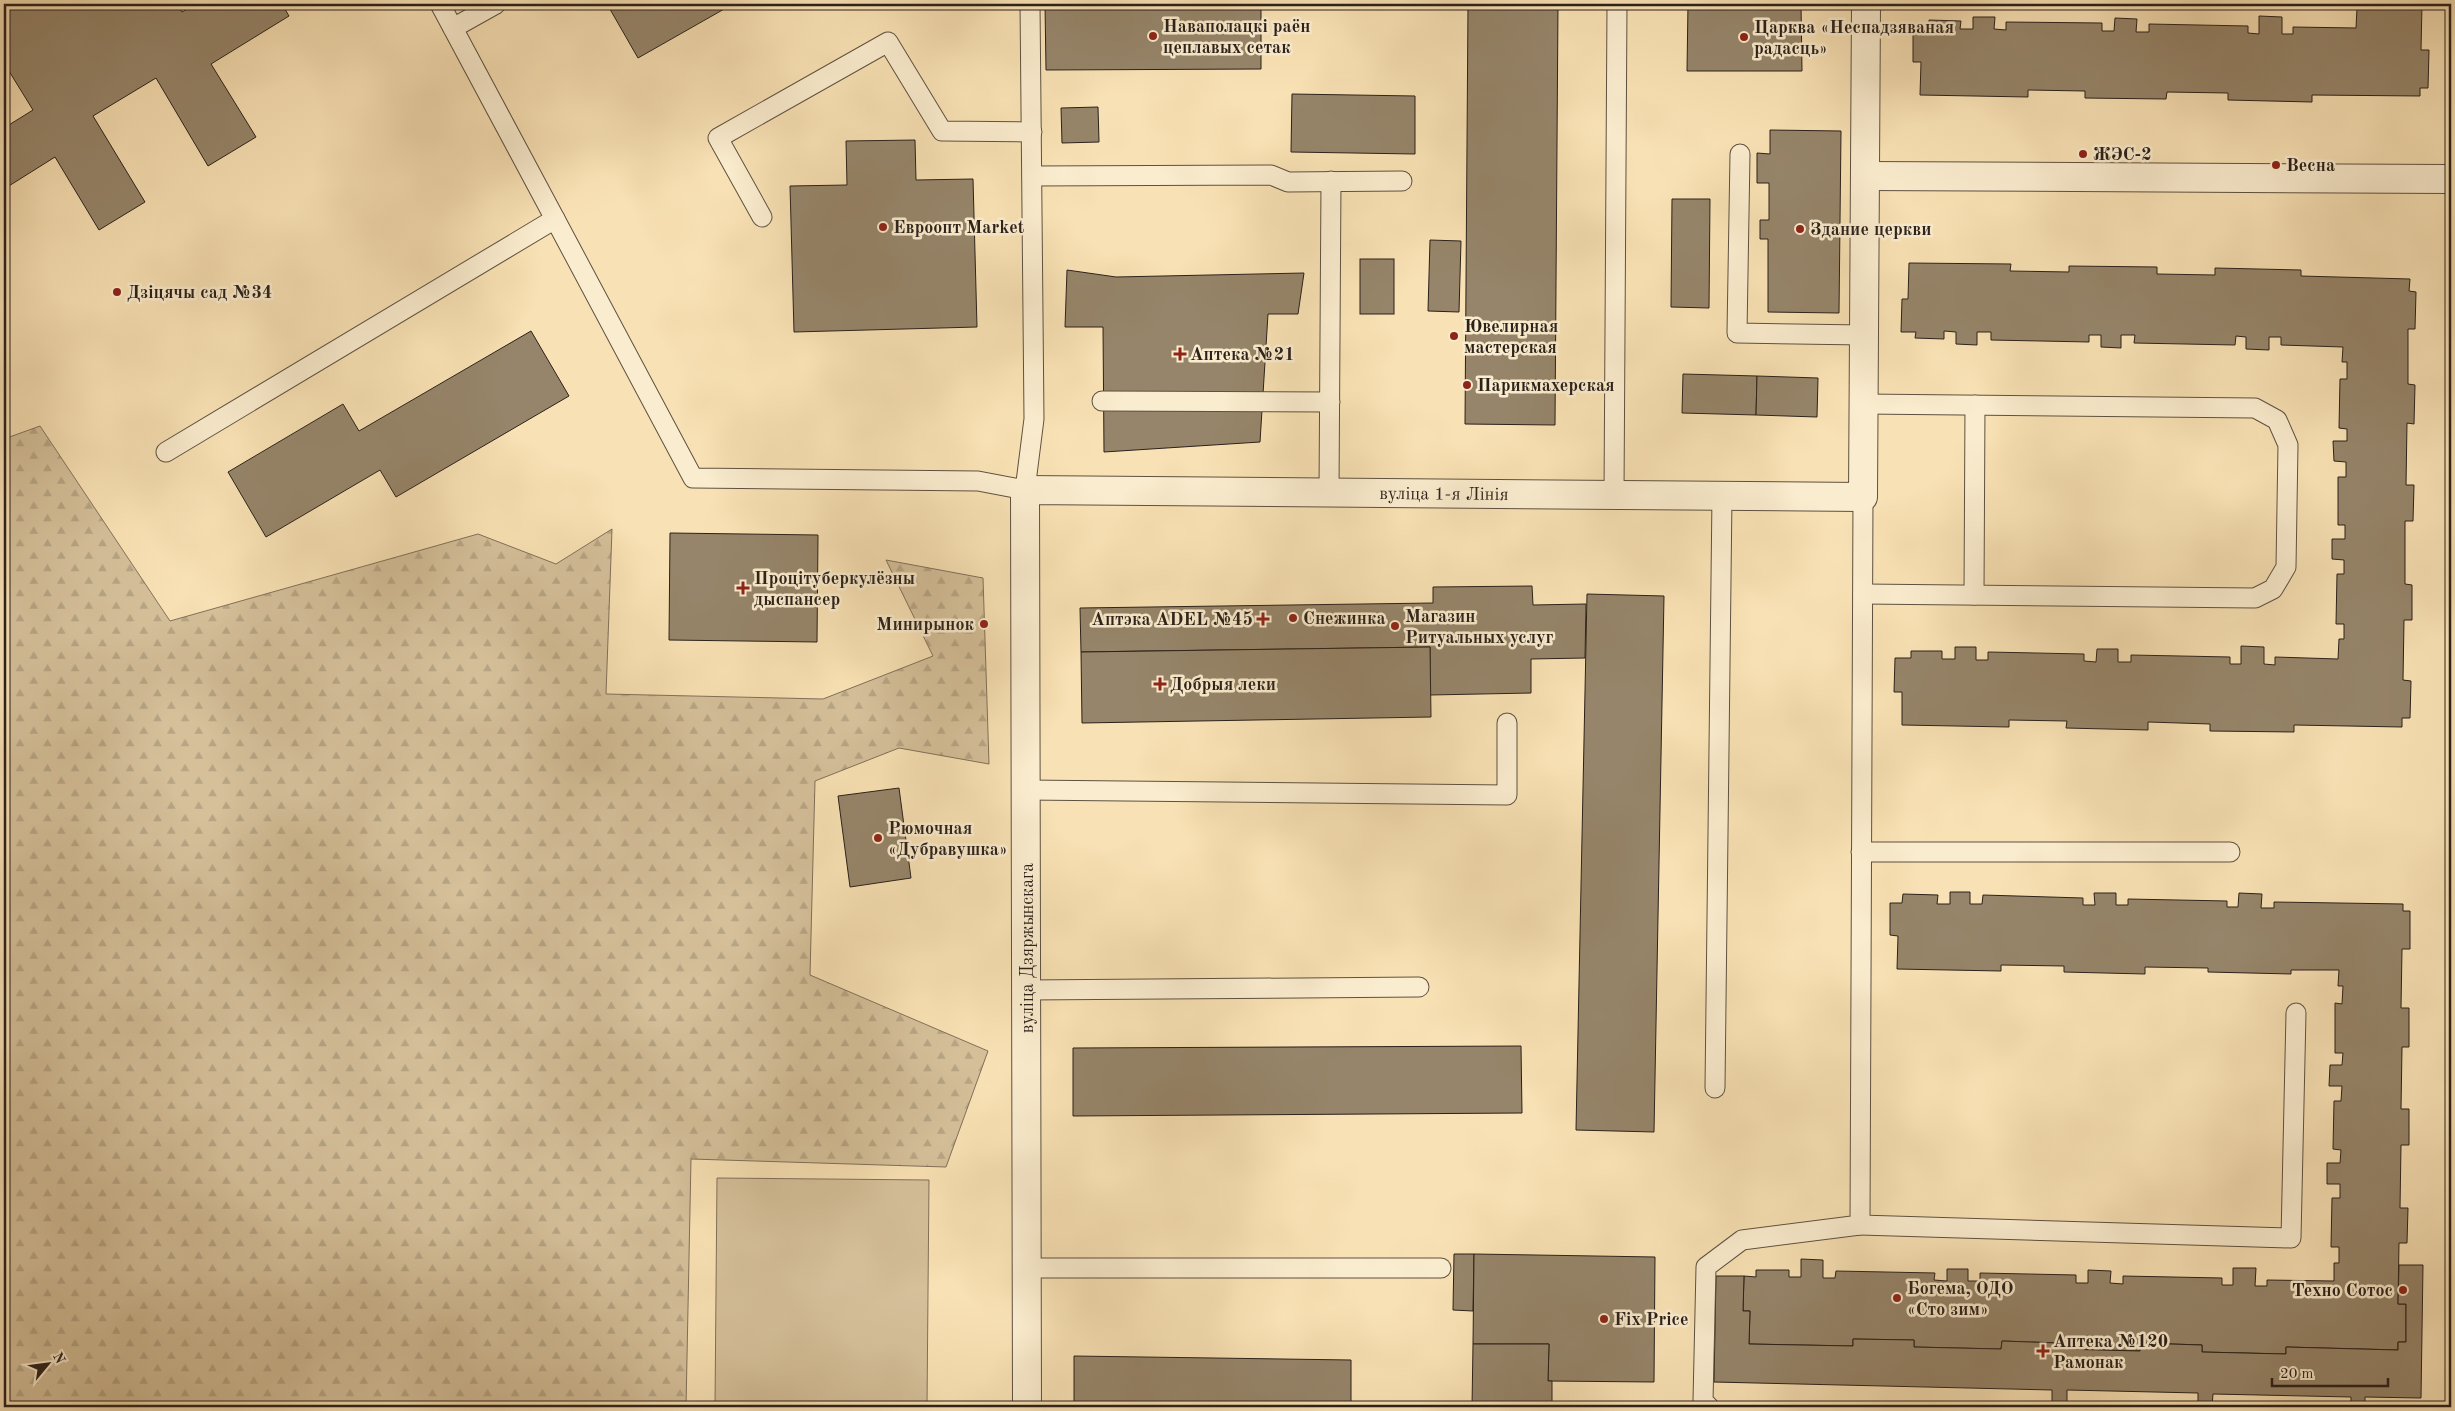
<svg xmlns="http://www.w3.org/2000/svg" width="2455" height="1411" font-family="'Old Standard TT',serif">
	<style>
		.green { fill: #d5c09a; stroke: #80705a }
		.forest { fill: url(#forest-firs); stroke: #80705a }
		.building { fill: #96856a; stroke: #2b211a }
		.lines { fill: none; stroke-linecap: round; stroke-linejoin: round }
		.service-casing { stroke: #5e5140; stroke-width: 21 }
		.pedestrian-casing { stroke: #5e5140; stroke-width: 30 }
		.minor-casing { stroke: #5e5140; stroke-width: 30 }
		.service { stroke: #faecce; stroke-width: 19 }
		.pedestrian { stroke: #faecce; stroke-width: 28 }
		.minor { stroke: #faecce; stroke-width: 28 }
		.poi-dot { fill: #8f2418; stroke: #faecce; stroke-width: 2 }
		.labels { text-anchor: middle; stroke-width: 5; stroke-linejoin: round; paint-order: stroke }
		.poi-label { font-size: 18px; font-weight: bold; fill: #2b211a; stroke: #faecce; text-anchor: start }
		.street-label { font-size: 18px; fill: #2b211a; stroke: #faecce }
	</style>
	<defs>
		<pattern id="forest-firs" width="22" height="20" patternUnits="userSpaceOnUse" patternTransform="scale(1.25)"><rect width="22" height="20" fill="#d5c09a"/><path d="M5 1l3.5 6h-7zM16 11l3.5 6h-7z" fill="#b7a584"/></pattern>
	</defs>
	<rect width="100%" height="100%" fill="#f8e1b4"/>
	<filter id="stains"><feTurbulence type="fractalNoise" baseFrequency=".004" numOctaves="4"/><feColorMatrix values="0 0 0 0 .2 0 0 0 0 .09 0 0 0 0 .02 0 0 0 .5 -.17"/></filter>
	<radialGradient id="worn" r=".72"><stop offset=".6" stop-color="#630" stop-opacity="0"/><stop offset="1" stop-color="#630" stop-opacity=".3"/></radialGradient>
	<path class="green" d="M 717,1178 L 929,1180 L 927,1407 L 715,1407 Z"/>
	<path class="forest" d="M 40,426 L 170,621 L 478,534 L 556,564 L 612,529 L 606,694 L 823,699 L 933,656 L 886,560 L 983,578 L 989,764 L 899,748 L 815,781 L 810,975 L 988,1051 L 946,1167 L 691,1159 L 686,1407 L 4,1407 L 4,439 Z"/>
	<g class="building">
		<path d="M 4,4 L 177,4 L 182,12 L 196,4 L 282,4 L 289,16 L 211,64 L 256,137 L 208,166 L 156,78 L 93,116 L 145,202 L 99,230 L 55,157 L 4,189 L 4,128 L 33,110 L 4,63 Z"/>
		<path d="M 607,4 L 733,4 L 638,58 Z"/>
		<path d="M 1045,4 L 1261,4 L 1261,69 L 1046,70 Z"/>
		<path d="M 1468,4 L 1558,4 L 1555,425 L 1465,424 Z"/>
		<path d="M 1688,4 L 1801,4 L 1802,71 L 1687,71 Z"/>
		<path d="M 2362,4 L 2422,4 L 2421,50 L 2429,50 L 2428,88 L 2420,88 L 2420,96 L 2312,95 L 2312,102 L 2228,100 L 2228,93 L 2167,92 L 2166,99 L 2085,98 L 2085,91 L 2028,90 L 2028,97 L 1920,95 L 1921,62 L 1913,62 L 1913,28 L 1929,28 L 1929,20 L 1961,21 L 1960,29 L 1973,29 L 1973,17 L 1995,17 L 1994,29 L 2006,30 L 2006,22 L 2102,23 L 2102,31 L 2114,31 L 2115,18 L 2137,19 L 2136,32 L 2149,32 L 2149,24 L 2248,26 L 2248,33 L 2259,34 L 2259,16 L 2282,17 L 2282,34 L 2293,34 L 2293,27 L 2356,28 L 2357,8 L 2361,9 Z"/>
		<path d="M 1292,94 L 1415,96 L 1415,154 L 1291,152 Z"/>
		<path d="M 1098,107 L 1099,142 L 1062,143 L 1061,108 Z"/>
		<path d="M 1770,130 L 1841,131 L 1839,313 L 1768,312 L 1768,239 L 1760,239 L 1760,220 L 1769,220 L 1769,183 L 1757,183 L 1757,153 L 1770,154 Z"/>
		<path d="M 915,140 L 916,180 L 973,179 L 977,327 L 794,332 L 790,186 L 847,185 L 846,141 Z"/>
		<path d="M 1672,199 L 1710,199 L 1709,308 L 1671,307 Z"/>
		<path d="M 1430,240 L 1461,241 L 1459,312 L 1428,311 Z"/>
		<rect x="1360" y="259" width="34" height="55"/>
		<path d="M 1909,263 L 2011,264 L 2010,271 L 2069,272 L 2069,266 L 2157,267 L 2157,274 L 2215,275 L 2215,268 L 2301,270 L 2301,276 L 2410,279 L 2409,291 L 2416,292 L 2415,329 L 2408,329 L 2408,384 L 2415,385 L 2414,424 L 2407,423 L 2406,485 L 2414,485 L 2413,521 L 2405,521 L 2405,584 L 2412,585 L 2412,620 L 2404,620 L 2403,680 L 2411,681 L 2410,718 L 2402,718 L 2402,727 L 2294,725 L 2294,732 L 2210,731 L 2210,724 L 2148,722 L 2148,730 L 2066,728 L 2067,721 L 2009,720 L 2009,727 L 1902,725 L 1902,692 L 1894,692 L 1895,658 L 1911,658 L 1911,651 L 1942,651 L 1942,659 L 1955,659 L 1955,647 L 1976,647 L 1976,660 L 1988,660 L 1988,652 L 2084,654 L 2084,661 L 2096,662 L 2097,649 L 2118,649 L 2118,662 L 2131,662 L 2131,655 L 2230,657 L 2230,664 L 2241,664 L 2241,646 L 2264,647 L 2264,664 L 2275,665 L 2275,657 L 2338,659 L 2339,639 L 2344,639 L 2344,624 L 2336,624 L 2337,574 L 2344,574 L 2344,560 L 2332,559 L 2332,539 L 2345,539 L 2345,525 L 2338,525 L 2338,477 L 2346,477 L 2346,462 L 2334,461 L 2333,441 L 2347,441 L 2347,429 L 2339,428 L 2340,379 L 2347,379 L 2347,362 L 2342,362 L 2343,347 L 2281,345 L 2281,337 L 2269,337 L 2269,350 L 2246,349 L 2246,337 L 2236,336 L 2235,345 L 2134,343 L 2135,335 L 2121,335 L 2121,348 L 2101,347 L 2101,335 L 2089,335 L 2089,342 L 1991,340 L 1991,332 L 1977,332 L 1977,345 L 1956,344 L 1956,332 L 1944,331 L 1944,339 L 1915,338 L 1916,332 L 1901,332 L 1902,299 L 1908,299 Z"/>
		<path d="M 1067,270 L 1116,277 L 1304,273 L 1298,314 L 1268,314 L 1260,442 L 1104,452 L 1103,327 L 1065,327 Z"/>
		<path d="M 531,331 L 569,396 L 396,497 L 380,470 L 266,537 L 228,472 L 343,404 L 359,431 Z"/>
		<path d="M 1683,374 L 1757,376 L 1756,415 L 1682,413 Z"/>
		<path d="M 1757,376 L 1818,378 L 1817,417 L 1756,415 Z"/>
		<path d="M 670,533 L 818,535 L 817,642 L 669,640 Z"/>
		<path d="M 1532,586 L 1533,605 L 1586,604 L 1585,658 L 1531,659 L 1531,693 L 1430,695 L 1430,647 L 1081,652 L 1080,608 L 1433,603 L 1433,587 Z"/>
		<path d="M 1587,594 L 1664,596 L 1654,1132 L 1576,1130 Z"/>
		<path d="M 1430,647 L 1431,717 L 1082,723 L 1081,652 Z"/>
		<path d="M 899,788 L 911,878 L 850,887 L 838,796 Z"/>
		<path d="M 1950,892 L 1970,892 L 1970,904 L 1982,904 L 1983,895 L 2083,898 L 2083,905 L 2095,905 L 2094,893 L 2116,893 L 2116,905 L 2128,905 L 2128,899 L 2227,901 L 2227,907 L 2238,907 L 2239,893 L 2262,894 L 2261,908 L 2274,908 L 2274,902 L 2403,904 L 2403,911 L 2410,911 L 2410,949 L 2402,949 L 2401,1008 L 2409,1008 L 2409,1047 L 2402,1047 L 2401,1109 L 2409,1109 L 2409,1145 L 2401,1145 L 2400,1208 L 2408,1208 L 2407,1243 L 2399,1243 L 2398,1304 L 2406,1304 L 2406,1342 L 2398,1342 L 2398,1350 L 2286,1347 L 2286,1354 L 2202,1352 L 2202,1345 L 2140,1343 L 2140,1351 L 2059,1349 L 2059,1343 L 2002,1341 L 2001,1349 L 1914,1347 L 1914,1340 L 1853,1339 L 1853,1346 L 1749,1344 L 1750,1311 L 1743,1311 L 1744,1276 L 1756,1277 L 1756,1270 L 1789,1270 L 1789,1277 L 1801,1277 L 1801,1259 L 1823,1260 L 1823,1278 L 1835,1278 L 1836,1271 L 1935,1273 L 1934,1280 L 1947,1281 L 1947,1269 L 1968,1269 L 1968,1281 L 1980,1281 L 1980,1273 L 2076,1275 L 2076,1283 L 2088,1283 L 2088,1270 L 2111,1271 L 2110,1283 L 2123,1284 L 2123,1276 L 2222,1278 L 2222,1285 L 2233,1285 L 2233,1268 L 2256,1268 L 2255,1286 L 2267,1286 L 2267,1280 L 2334,1281 L 2334,1263 L 2339,1263 L 2339,1247 L 2331,1247 L 2332,1198 L 2340,1198 L 2340,1184 L 2327,1184 L 2327,1163 L 2340,1163 L 2341,1150 L 2333,1149 L 2334,1101 L 2341,1101 L 2342,1086 L 2329,1086 L 2330,1065 L 2342,1065 L 2343,1053 L 2335,1053 L 2335,1003 L 2342,1004 L 2343,986 L 2338,986 L 2339,970 L 2291,970 L 2291,974 L 2208,972 L 2208,968 L 2145,967 L 2145,974 L 2064,972 L 2064,966 L 2001,965 L 2001,971 L 1897,969 L 1898,936 L 1890,935 L 1890,903 L 1902,903 L 1903,894 L 1938,895 L 1937,904 L 1950,904 Z"/>
		<path d="M 1521,1046 L 1522,1113 L 1073,1116 L 1073,1048 Z"/>
		<path d="M 1454,1254 L 1474,1254 L 1473,1311 L 1453,1310 Z"/>
		<path d="M 1474,1254 L 1655,1257 L 1654,1382 L 1548,1381 L 1549,1344 L 1473,1344 Z"/>
		<path d="M 2399,1265 L 2423,1265 L 2421,1398 L 2365,1397 L 2365,1407 L 2351,1407 L 2351,1397 L 2213,1394 L 2212,1407 L 2198,1407 L 2198,1393 L 2067,1390 L 2067,1406 L 2052,1406 L 2052,1390 L 1714,1382 L 1716,1276 L 1744,1276 L 1743,1311 L 1750,1311 L 1749,1344 L 1853,1346 L 1853,1339 L 1914,1340 L 1914,1347 L 2001,1349 L 2002,1341 L 2059,1343 L 2059,1349 L 2140,1351 L 2140,1343 L 2202,1345 L 2202,1352 L 2286,1354 L 2286,1347 L 2398,1350 L 2398,1342 L 2406,1342 L 2406,1304 L 2398,1304 Z"/>
		<path d="M 1473,1344 L 1549,1344 L 1548,1381 L 1552,1381 L 1552,1407 L 1472,1407 Z"/>
		<path d="M 1074,1356 L 1351,1360 L 1351,1407 L 1074,1407 Z"/>
	</g>
	<g class="lines">
		<defs>
			<g id="service">
				<path d="M 440,4 L 555,219"/>
				<path d="M 453,28 L 496,4"/>
				<path d="M 1740,154 L 1737,333 L 1864,335"/>
				<path d="M 1032,176 L 1271,175 L 1288,182 L 1402,181"/>
				<path d="M 762,217 L 718,138 L 888,42 L 942,131 L 1032,132"/>
				<path d="M 1102,401 L 1330,402"/>
				<path d="M 166,452 L 555,219 L 693,478 L 978,481 L 1025,490 L 1034,419 L 1030,4"/>
				<path d="M 1329,492 L 1331,181"/>
				<path d="M 1614,495 L 1617,4"/>
				<path d="M 1863,594 L 2255,598 L 2273,589 L 2286,567 L 2288,445 L 2277,420 L 2255,408 L 1864,404"/>
				<path d="M 1974,595 L 1975,405"/>
				<path d="M 1026,790 L 1507,795 L 1507,723"/>
				<path d="M 1861,852 L 2230,852"/>
				<path d="M 1027,990 L 1419,987"/>
				<path d="M 1715,1088 L 1722,495"/>
				<path d="M 1860,1225 L 2291,1238 L 2296,1013"/>
				<path d="M 1027,1268 L 1441,1268"/>
				<path d="M 1709,1407 L 1703,1401 L 1706,1267 L 1742,1240 L 1860,1225 L 1863,497"/>
			</g>
			<path id="pedestrian" d="M 1865,176 L 2451,179"/>
			<g id="minor">
				<path id="s1" d="M 1027,1407 L 1025,490 L 1863,497 L 1866,4"/>
			</g>
		</defs>
		<use href="#service" class="service-casing"/>
		<use href="#pedestrian" class="pedestrian-casing"/>
		<use href="#minor" class="minor-casing"/>
		<use href="#service" class="service"/>
		<use href="#pedestrian" class="pedestrian"/>
		<use href="#minor" class="minor"/>
	</g>
	<g class="poi-dot">
		<circle cx="1153" cy="36" r="5"/>
		<circle cx="1744" cy="37" r="5"/>
		<circle cx="2083" cy="154" r="5"/>
		<circle cx="2276" cy="165" r="5"/>
		<circle cx="883" cy="227" r="5"/>
		<circle cx="1800" cy="229" r="5"/>
		<circle cx="117" cy="292" r="5"/>
		<circle cx="1454" cy="336" r="5"/>
		<path d="M1177.5 346.5h5v5h5v5h-5v5h-5v-5h-5v-5h5z"/>
		<circle cx="1467" cy="385" r="5"/>
		<path d="M740.5 580.5h5v5h5v5h-5v5h-5v-5h-5v-5h5z"/>
		<circle cx="1293" cy="618" r="5"/>
		<path d="M1260.5 611.5h5v5h5v5h-5v5h-5v-5h-5v-5h5z"/>
		<circle cx="984" cy="624" r="5"/>
		<circle cx="1395" cy="626" r="5"/>
		<path d="M1157.5 676.5h5v5h5v5h-5v5h-5v-5h-5v-5h5z"/>
		<circle cx="878" cy="838" r="5"/>
		<circle cx="2403" cy="1290" r="5"/>
		<circle cx="1897" cy="1298" r="5"/>
		<circle cx="1604" cy="1319" r="5"/>
		<path d="M2040.5 1343.5h5v5h5v5h-5v5h-5v-5h-5v-5h5z"/>
	</g>
	<g class="labels">
		<g class="poi-label">
			<text x="1163" y="32">Наваполацкі раён<tspan x="1163" dy="21">цеплавых сетак</tspan></text>
			<text x="1754" y="33">Царква «Неспадзяваная<tspan x="1754" dy="21">радасць»</tspan></text>
			<text x="2093" y="160">ЖЭС-2</text>
			<text x="2286" y="171">Весна</text>
			<text x="893" y="233">Евроопт Market</text>
			<text x="1810" y="235">Здание церкви</text>
			<text x="127" y="298">Дзіцячы сад №34</text>
			<text x="1464" y="332">Ювелирная<tspan x="1464" dy="21">мастерская</tspan></text>
			<text x="1190" y="360">Аптека №21</text>
			<text x="1477" y="391">Парикмахерская</text>
			<text x="754" y="584">Процітуберкулёзны<tspan x="754" dy="21">дыспансер</tspan></text>
			<text x="1405" y="622">Магазин<tspan x="1405" dy="21">Ритуальных услуг</tspan></text>
			<text x="1303" y="624">Снежинка</text>
			<text x="1253" y="625" text-anchor="end">Аптэка ADEL №45</text>
			<text x="974" y="630" text-anchor="end">Минирынок</text>
			<text x="1170" y="690">Добрыя леки</text>
			<text x="888" y="834">Рюмочная<tspan x="888" dy="21">«Дубравушка»</tspan></text>
			<text x="1907" y="1294">Богема, ОДО<tspan x="1907" dy="21">«Сто зим»</tspan></text>
			<text x="2393" y="1296" text-anchor="end">Техно Сотос</text>
			<text x="1614" y="1325">Fix Price</text>
			<text x="2053" y="1347">Аптека №120<tspan x="2053" dy="21">Рамонак</tspan></text>
		</g>
		<g class="street-label">
			<text dy="6" stroke="none"><textPath href="#s1" startOffset="1336">вуліца 1-я Лінія</textPath></text>
			<text transform="translate(1027 948) rotate(-90)" y="6">вуліца Дзяржынскага</text>
		</g>
	</g>
	<rect width="2455" height="1411" fill="none" stroke="#f8e1b4" stroke-width="20"/>
	<rect x="5" y="5" width="2445" height="1401" fill="none" stroke="#2b211a" stroke-width="2.5"/>
	<rect x="10" y="10" width="2435" height="1391" fill="none" stroke="#2b211a"/>
	<g transform="translate(48 1364) rotate(61)" stroke="#faecce" stroke-width="4" paint-order="stroke">
	<path d="M0-4L9 19L0 12L-9 19Z" fill="#2b211a"/>
	<text y="-8" font-size="14" font-weight="bold" text-anchor="middle" fill="#2b211a">N</text>
	</g>
	<path d="M2272 1378v8h116v-8" fill="none" stroke="#2b211a" stroke-width="2.5"/>
	<text x="2280" y="1378" font-size="15" fill="#2b211a" stroke="#faecce" stroke-width="4" paint-order="stroke">20 m</text>
	<rect width="100%" height="100%" filter="url(#stains)"/>
	<rect width="100%" height="100%" fill="url(#worn)"/>
</svg>
